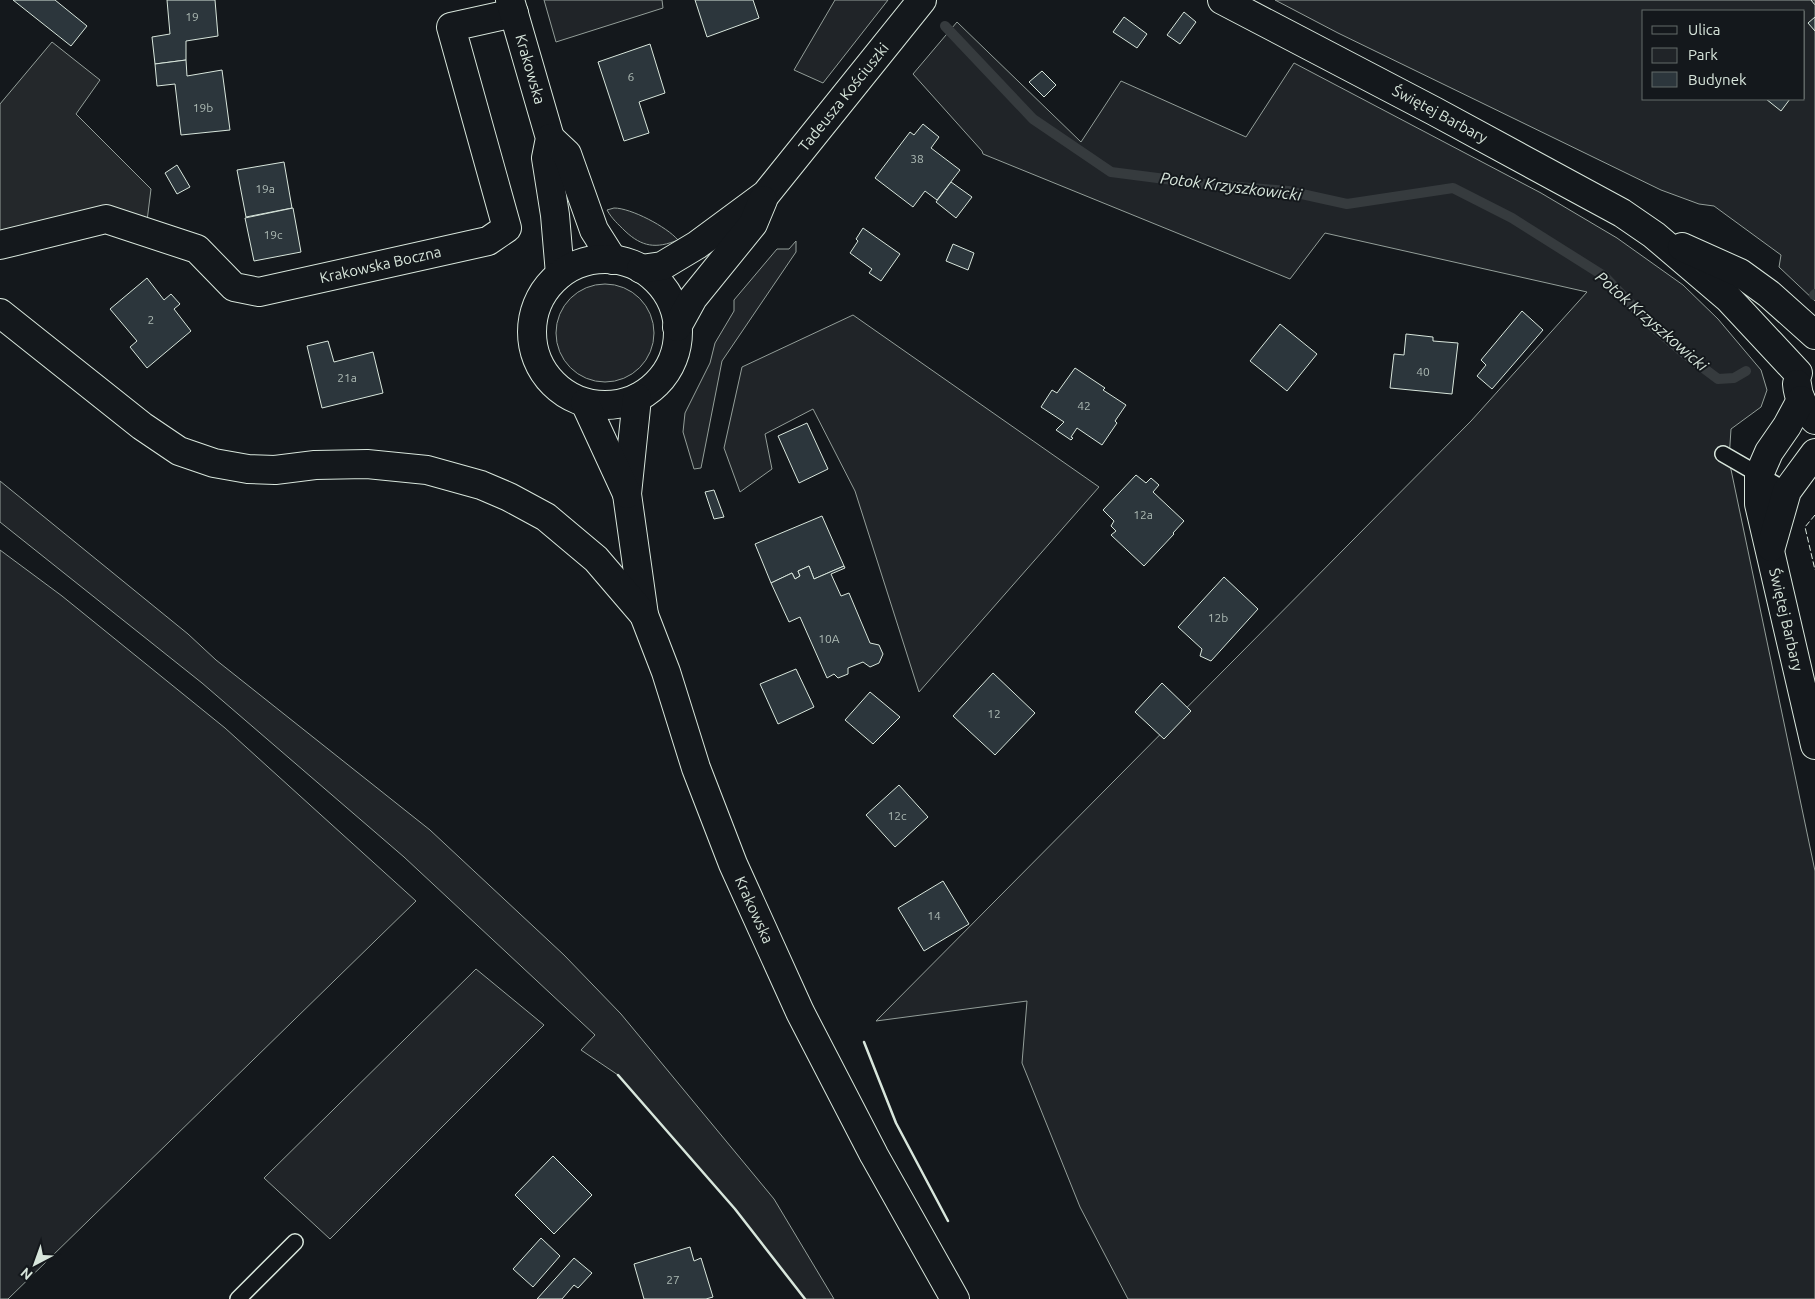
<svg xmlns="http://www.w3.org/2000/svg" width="1815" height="1299" font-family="Ubuntu,sans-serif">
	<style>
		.green { fill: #202428; stroke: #939e99; fill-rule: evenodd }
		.parking { fill: #24282b; stroke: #939e99 }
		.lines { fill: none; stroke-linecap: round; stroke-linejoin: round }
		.stream { stroke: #363b3e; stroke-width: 10 }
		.building { fill: #2c363c; stroke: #d8e6dc }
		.lane-casing { stroke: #d8e6dc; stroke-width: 18 }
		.street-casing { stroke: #d8e6dc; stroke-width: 30 }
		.secondary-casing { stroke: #d8e6dc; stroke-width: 30 }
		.primary-casing { stroke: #d8e6dc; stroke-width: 30 }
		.lane { stroke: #14181c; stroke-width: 15 }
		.street { stroke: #14181c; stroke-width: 28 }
		.secondary { stroke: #14181c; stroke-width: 28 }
		.primary { stroke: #14181c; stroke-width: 28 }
		.fence { stroke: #d8e6dc; stroke-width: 1; stroke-dasharray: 6 2.5; stroke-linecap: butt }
		.wall { stroke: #d8e6dc; stroke-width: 2.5 }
		.labels { text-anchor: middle; stroke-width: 4; stroke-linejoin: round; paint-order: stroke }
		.number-label { font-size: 12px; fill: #adbab4 }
		.street-label { font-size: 15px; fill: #d8e6dc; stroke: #14181c }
		.water-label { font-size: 16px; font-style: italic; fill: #d8e6dc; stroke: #14181c }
	</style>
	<rect width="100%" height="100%" fill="#14181c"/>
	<g class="green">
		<path d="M 544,0 L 662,0 L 663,8 L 556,42 Z"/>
		<path d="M 835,0 L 888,0 L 823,83 L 794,70 Z"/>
		<path d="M 1275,0 L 1815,0 L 1815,301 L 1779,267 L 1781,255 L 1714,206 L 1699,204 L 1661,190 L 1338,33 ZM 1644,11 L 1804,11 L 1804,99 L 1644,99 Z"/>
		<path d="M 957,22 L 1081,142 L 1121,81 L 1246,137 L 1294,63 L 1541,193 L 1617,238 L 1683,285 L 1718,319 L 1761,370 L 1767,390 L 1761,407 L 1731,429 L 1729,460 L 1815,871 L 1815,1299 L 1128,1299 L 1080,1207 L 1022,1063 L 1027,1001 L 876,1021 L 1471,421 L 1587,292 L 1325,233 L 1290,279 L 983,154 L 982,151 L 913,74 Z"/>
		<path d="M 614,208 C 631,208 667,227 678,240 C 656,249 642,247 625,231 C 618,224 612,219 607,210 Z"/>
		<path d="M 796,241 L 796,252 L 722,361 L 701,468 L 694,469 L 683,432 L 685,413 L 710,363 L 715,343 L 734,311 L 734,300 L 777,249 L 789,249 Z"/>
		<circle cx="605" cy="333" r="49"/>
		<path d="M 853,315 L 1099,487 L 919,692 L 855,491 L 813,409 L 765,434 L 772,469 L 740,492 L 724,448 L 742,367 Z"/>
		<path d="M 0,481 L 188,634 L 216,660 L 430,830 L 564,955 L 621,1014 L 774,1199 L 834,1299 L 805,1299 L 735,1209 L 618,1075 L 581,1050 L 595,1035 L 404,857 L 202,683 L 0,522 Z"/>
		<path d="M 0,550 L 62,596 L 225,728 L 416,901 L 8,1299 L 0,1299 Z"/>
		<path d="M 476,969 L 544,1025 L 330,1239 L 264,1178 Z"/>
	</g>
	<path class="parking" d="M 52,42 L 100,80 L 76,114 L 151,189 L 147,221 L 0,232 L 0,104 Z"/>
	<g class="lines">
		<g class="stream">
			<path d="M 945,26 L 1033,119 L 1111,172 L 1204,184 L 1288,191 L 1347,204 L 1453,188 L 1512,218 L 1604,276 L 1651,325 L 1686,355 L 1718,379 L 1734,378 L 1746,371"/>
			<path d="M 1814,295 L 1815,294"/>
		</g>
	</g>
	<g class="building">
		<path d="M 13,0 L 55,0 L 87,26 L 71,46 Z"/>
		<path d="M 167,0 L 215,0 L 218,36 L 186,41 L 186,60 L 155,64 L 152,37 L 170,34 Z"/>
		<path d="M 695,0 L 753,0 L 759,18 L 707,37 Z"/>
		<path d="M 1184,12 L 1196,22 L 1180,44 L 1167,35 Z"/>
		<path d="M 1124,17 L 1147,34 L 1137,48 L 1113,32 Z"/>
		<path d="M 1815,17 L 1815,31 L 1808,23 Z"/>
		<path d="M 650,44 L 665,93 L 639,102 L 649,133 L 624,141 L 598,62 Z"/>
		<path d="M 186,60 L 187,76 L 222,70 L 230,130 L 181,135 L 175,84 L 157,86 L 155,64 Z"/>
		<path d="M 1042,71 L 1056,85 L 1044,97 L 1029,82 Z"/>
		<path d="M 1766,99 L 1790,99 L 1781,111 Z"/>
		<path d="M 923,124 L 939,137 L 931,148 L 960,170 L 937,200 L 925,191 L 913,207 L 875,178 L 910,132 L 914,135 Z"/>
		<path d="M 284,162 L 292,208 L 246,217 L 237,170 Z"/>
		<path d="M 177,165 L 190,187 L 177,194 L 165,173 Z"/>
		<path d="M 951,182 L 972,197 L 956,218 L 936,202 Z"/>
		<path d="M 293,208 L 301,252 L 254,261 L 245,218 Z"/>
		<path d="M 863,228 L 900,254 L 881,281 L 869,273 L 872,269 L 850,253 L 858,241 L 856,239 Z"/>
		<path d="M 953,244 L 974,253 L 968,270 L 946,261 Z"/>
		<path d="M 147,278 L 164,300 L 171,294 L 180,304 L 174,309 L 191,331 L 147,368 L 130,347 L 137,341 L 110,309 Z"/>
		<path d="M 1522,311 L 1543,330 L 1492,389 L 1477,376 L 1486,365 L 1481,360 Z"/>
		<path d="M 1280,324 L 1317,354 L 1287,391 L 1250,361 Z"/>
		<path d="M 1406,334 L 1433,337 L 1433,341 L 1458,343 L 1452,394 L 1390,388 L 1394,354 L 1404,355 Z"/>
		<path d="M 328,341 L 334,362 L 373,352 L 383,393 L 322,408 L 307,346 Z"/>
		<path d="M 1075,368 L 1105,388 L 1103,390 L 1126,405 L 1115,421 L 1117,423 L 1102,445 L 1077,428 L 1071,437 L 1073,438 L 1071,440 L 1056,430 L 1064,422 L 1041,407 L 1052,390 L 1057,393 Z"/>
		<path d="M 807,423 L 828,469 L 799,483 L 778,436 Z"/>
		<path d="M 1136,475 L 1146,483 L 1151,478 L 1159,485 L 1153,492 L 1184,521 L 1173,533 L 1174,534 L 1144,566 L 1111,535 L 1116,531 L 1111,526 L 1114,521 L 1103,510 Z"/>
		<path d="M 714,490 L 724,517 L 714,519 L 705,492 Z"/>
		<path d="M 822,516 L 844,566 L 814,579 L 809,566 L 798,571 L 800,576 L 795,579 L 792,573 L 771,583 L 755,544 Z"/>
		<path d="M 809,566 L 814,579 L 844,566 L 845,568 L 831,574 L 841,596 L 849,593 L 870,643 L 879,645 L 883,654 L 879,663 L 870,667 L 863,662 L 848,668 L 848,674 L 838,678 L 834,674 L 827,678 L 800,617 L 789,622 L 771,583 L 792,573 L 795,579 L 800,576 L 798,571 Z"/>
		<path d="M 1224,577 L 1258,609 L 1211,661 L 1200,656 L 1202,649 L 1178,627 Z"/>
		<path d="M 796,669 L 814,707 L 778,724 L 760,684 Z"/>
		<path d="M 993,673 L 1035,713 L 995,755 L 953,716 Z"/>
		<path d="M 1162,683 L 1191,711 L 1164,739 L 1135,712 Z"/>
		<path d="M 870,692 L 900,717 L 873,744 L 845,720 Z"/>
		<path d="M 899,785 L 928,817 L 895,847 L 866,815 Z"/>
		<path d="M 943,881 L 969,924 L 924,951 L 898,908 Z"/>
		<path d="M 553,1156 L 592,1195 L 554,1234 L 515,1195 Z"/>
		<path d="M 541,1238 L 560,1256 L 533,1287 L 513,1269 Z"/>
		<path d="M 690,1247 L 694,1261 L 701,1258 L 713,1297 L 706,1299 L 644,1299 L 634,1264 Z"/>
		<path d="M 574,1258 L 592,1273 L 578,1288 L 574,1285 L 562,1299 L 537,1299 Z"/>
	</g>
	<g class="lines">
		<defs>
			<g id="lane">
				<path d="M 1723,454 L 1787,491"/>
				<path d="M 238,1299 L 295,1242"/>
			</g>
			<g id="street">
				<path id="s1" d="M 0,245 L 106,219 L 197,249 L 234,287 L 259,292 L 488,241 L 507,228 L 451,27 L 514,13"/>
			</g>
			<g id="secondary">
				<path id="s2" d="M 510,0 L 550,138 L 546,158 L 555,215 L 560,274"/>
				<path id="s3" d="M 1222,0 L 1434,111 L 1622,213 L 1654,235 L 1728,298 L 1798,373"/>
				<path d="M 550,138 L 567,154 L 594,230 L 613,260"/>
				<path d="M 1682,247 L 1740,273 L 1769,294 L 1815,335"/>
				<circle cx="605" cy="332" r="73"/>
				<path id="s4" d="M 641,269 L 662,266 L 697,245 L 766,194 L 922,0"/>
				<path d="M 677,327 L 693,298 L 753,224 L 763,200"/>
				<path d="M 1797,384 C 1798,398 1805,410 1815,420"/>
				<path d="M 637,398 L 627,494 L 644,615"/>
				<path id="s5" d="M 1801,400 L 1787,426 L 1769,452 L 1759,475 L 1759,504 L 1815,745"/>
				<path d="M 585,403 L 627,494"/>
				<path d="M 1771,547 L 1787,491 L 1815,453"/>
			</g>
			<g id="primary">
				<path id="s6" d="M 0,313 L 142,426 L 179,451 L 214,463 L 248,469 L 275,470 L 315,465 L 367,464 L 427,470 L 481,485 L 509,497 L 546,517 L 596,559 L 644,615 L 666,672 L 696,768 L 733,864 L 800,1012 L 874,1155 L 955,1299"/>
			</g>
		</defs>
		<use href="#lane" class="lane-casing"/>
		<use href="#street" class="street-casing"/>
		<use href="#secondary" class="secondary-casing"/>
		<use href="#primary" class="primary-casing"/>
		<use href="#lane" class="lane"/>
		<use href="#street" class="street"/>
		<use href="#secondary" class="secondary"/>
		<use href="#primary" class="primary"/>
		<g class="fence">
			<path d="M 1811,0 L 1815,5"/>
			<path d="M 1815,515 L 1805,527 L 1815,570"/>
		</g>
		<g class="wall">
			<path d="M 864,1042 L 896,1123 L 948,1221"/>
			<path d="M 618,1075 L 735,1209 L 805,1299"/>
		</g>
	</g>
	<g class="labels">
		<g class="number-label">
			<text x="192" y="21">19</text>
			<text x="631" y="81">6</text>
			<text x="203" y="112">19b</text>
			<text x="917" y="163">38</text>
			<text x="265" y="193">19a</text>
			<text x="273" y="239">19c</text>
			<text x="151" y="324">2</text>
			<text x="1423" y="376">40</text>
			<text x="347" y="382">21a</text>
			<text x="1084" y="410">42</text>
			<text x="1143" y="519">12a</text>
			<text x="1218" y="622">12b</text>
			<text x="829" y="643">10A</text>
			<text x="994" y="718">12</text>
			<text x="897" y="820">12c</text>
			<text x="934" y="920">14</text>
			<text x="673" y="1284">27</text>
		</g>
		<g class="street-label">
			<text dy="5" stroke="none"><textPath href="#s2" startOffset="72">Krakowska</textPath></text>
			<text dy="5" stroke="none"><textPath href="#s4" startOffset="272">Tadeusza Kościuszki</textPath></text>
			<text dy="5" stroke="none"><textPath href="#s3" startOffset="246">Świętej Barbary</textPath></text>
			<text dy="5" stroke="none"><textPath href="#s1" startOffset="408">Krakowska Boczna</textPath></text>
			<text dy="5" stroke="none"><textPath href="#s5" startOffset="234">Świętej Barbary</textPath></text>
			<text dy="5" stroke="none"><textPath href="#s6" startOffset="1060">Krakowska</textPath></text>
		</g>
		<g class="water-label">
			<text transform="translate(1231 186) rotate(7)" y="6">Potok Krzyszkowicki</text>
			<text transform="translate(1652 321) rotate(41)" y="6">Potok Krzyszkowicki</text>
		</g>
	</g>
	<rect x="1642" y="10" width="162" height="90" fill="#14181c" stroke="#626a69"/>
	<rect x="1652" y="26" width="25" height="8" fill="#14181c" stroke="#626a69"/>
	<text x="1688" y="35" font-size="15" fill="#d8e6dc">Ulica</text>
	<rect x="1652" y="48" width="25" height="15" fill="#202428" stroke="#626a69"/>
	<text x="1688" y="60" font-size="15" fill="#d8e6dc">Park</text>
	<rect x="1652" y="72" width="25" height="15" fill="#2c363c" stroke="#626a69"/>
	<text x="1688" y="85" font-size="15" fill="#d8e6dc">Budynek</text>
	<g transform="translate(35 1264) rotate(221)" stroke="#14181c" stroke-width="4" paint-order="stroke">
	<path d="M0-4L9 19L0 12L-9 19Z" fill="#d8e6dc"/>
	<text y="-8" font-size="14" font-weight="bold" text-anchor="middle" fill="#d8e6dc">N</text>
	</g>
</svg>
